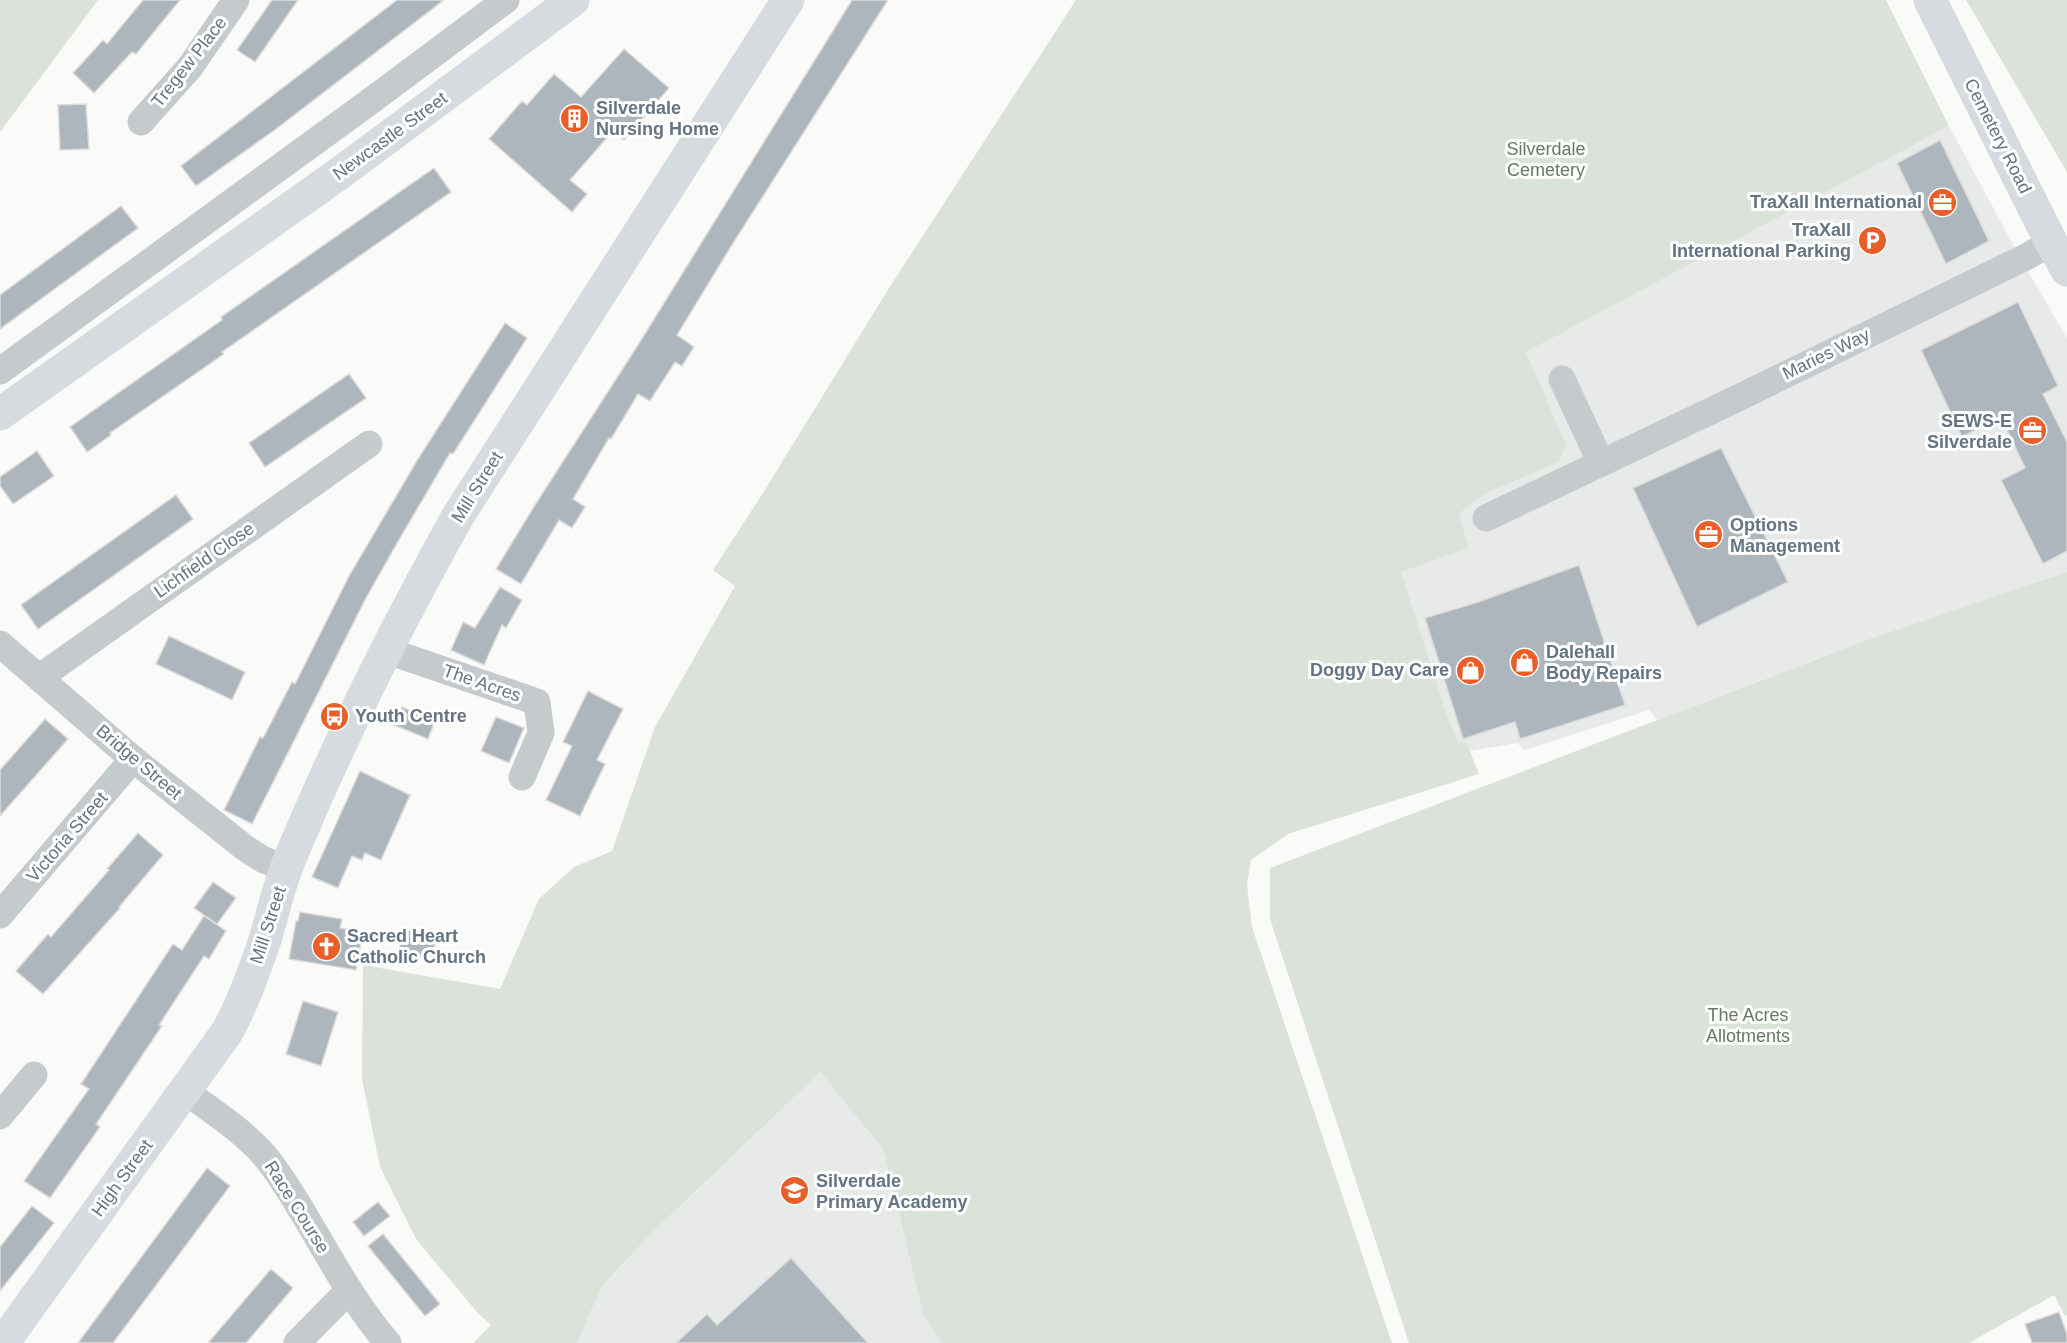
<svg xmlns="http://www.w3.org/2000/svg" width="2067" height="1343" font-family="Helvetica,sans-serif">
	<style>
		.built { fill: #e8e9e9 }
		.green { fill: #dbe2d9 }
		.building { fill: #aeb6bd; stroke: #dcdcda; stroke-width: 1.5 }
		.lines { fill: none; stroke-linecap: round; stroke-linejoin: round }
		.street { stroke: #c5cacd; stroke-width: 27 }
		.secondary { stroke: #d6dbdf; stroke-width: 33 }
		.labels { text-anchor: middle; stroke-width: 6; stroke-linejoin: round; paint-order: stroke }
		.street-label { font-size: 18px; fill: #647483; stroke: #fff }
		.poi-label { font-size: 18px; font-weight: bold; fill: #647483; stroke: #fff; text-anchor: start }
		.park-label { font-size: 18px; fill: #667a63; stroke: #fff }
	</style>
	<rect width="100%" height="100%" fill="#fafaf8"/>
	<g class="built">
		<path d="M 1949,126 L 2021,259 L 2067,338 L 2067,572 L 1872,638 L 1657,720 L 1649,710 L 1525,750 L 1517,743 L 1469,751 L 1466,744 L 1458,741 L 1446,712 L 1400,572 L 1469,548 L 1459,514 L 1483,495 L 1559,462 L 1526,352 Z"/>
		<path d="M 820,1072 L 883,1149 L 924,1317 L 941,1343 L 577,1343 L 602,1286 L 651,1234 Z"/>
	</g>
	<g class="green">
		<path d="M 0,0 L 98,0 L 0,132 Z"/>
		<path d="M 1076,0 L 1886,0 L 1949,126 L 1526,352 L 1566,445 L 1559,462 L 1483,495 L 1459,514 L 1469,548 L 1401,572 L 1446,712 L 1458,741 L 1467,744 L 1479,774 L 1288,834 L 1251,860 L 1247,885 L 1252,927 L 1392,1343 L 941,1343 L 924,1317 L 883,1149 L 820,1072 L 651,1234 L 602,1286 L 577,1343 L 473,1343 L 491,1325 L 477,1312 L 416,1239 L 380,1167 L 362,1079 L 363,965 L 500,989 L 539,899 L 574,867 L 612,851 L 655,727 L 735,586 L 713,570 L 763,493 L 889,288 Z"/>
		<path d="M 1966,0 L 2067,0 L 2067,172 Z"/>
		<path d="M 2067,572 L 2067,1315 L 2065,1316 L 2054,1295 L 1969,1343 L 1409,1343 L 1270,919 L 1270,868 L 1872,638 Z"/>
	</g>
	<g class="building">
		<path d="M 143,0 L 180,0 L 136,54 L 132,52 L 94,93 L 73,73 L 103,40 L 107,44 Z"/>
		<path d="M 272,0 L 298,0 L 255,62 L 237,50 Z"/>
		<path d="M 397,0 L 444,0 L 276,129 L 196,186 L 181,166 Z"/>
		<path d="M 852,0 L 888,0 L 730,248 L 677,335 L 694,347 L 682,366 L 675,362 L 650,401 L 638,394 L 611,439 L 609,438 L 573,499 L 585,507 L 572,528 L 559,520 L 521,584 L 496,569 L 535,505 L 638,345 Z"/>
		<path d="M 624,49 L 669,88 L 624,140 L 613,131 L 570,180 L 587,194 L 572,212 L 489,139 L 522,101 L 527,105 L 554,74 L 581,97 Z"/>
		<path d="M 86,104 L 89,149 L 60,150 L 58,105 Z"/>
		<path d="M 1940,140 L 1989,241 L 1946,264 L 1897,163 Z"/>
		<path d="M 434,168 L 451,192 L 222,352 L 224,354 L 110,433 L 111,435 L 87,452 L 70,427 L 222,320 L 221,317 Z"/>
		<path d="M 121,206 L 138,228 L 0,329 L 0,295 Z"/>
		<path d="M 2018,302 L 2058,386 L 2043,394 L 2067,442 L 2067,551 L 2043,564 L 2001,480 L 2025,468 L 2001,417 L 1962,437 L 1921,350 Z"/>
		<path d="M 505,323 L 527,338 L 453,454 L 450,453 L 396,545 L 366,598 L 252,824 L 224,810 L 260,737 L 263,738 L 292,682 L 295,684 L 349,576 L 418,459 Z"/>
		<path d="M 349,374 L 366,398 L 265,467 L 249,443 Z"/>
		<path d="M 1721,448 L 1788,582 L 1697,627 L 1633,488 Z"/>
		<path d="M 37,451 L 54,476 L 13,504 L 0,486 L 0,477 Z"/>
		<path d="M 176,495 L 193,519 L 38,629 L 21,605 Z"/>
		<path d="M 1579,565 L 1625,705 L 1520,739 L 1515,722 L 1463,739 L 1425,618 L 1478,602 Z"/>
		<path d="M 500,587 L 522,600 L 506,628 L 502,625 L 484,665 L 451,650 L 463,622 L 475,628 Z"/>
		<path d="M 169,636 L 245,672 L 232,700 L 156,664 Z"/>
		<path d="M 588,691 L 623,709 L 597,760 L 605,764 L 580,816 L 546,800 L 572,746 L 563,742 Z"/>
		<path d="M 402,707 L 435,721 L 428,739 L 394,725 Z"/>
		<path d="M 496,717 L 524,728 L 509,763 L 481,751 Z"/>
		<path d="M 45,719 L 68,739 L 0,816 L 0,770 Z"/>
		<path d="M 360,771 L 410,795 L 381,860 L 365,853 L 362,860 L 352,856 L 338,888 L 312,877 Z"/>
		<path d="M 138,833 L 163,855 L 119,907 L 120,908 L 43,994 L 16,971 L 48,934 L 51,937 L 109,870 L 107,869 Z"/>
		<path d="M 213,882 L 236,898 L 217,924 L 194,908 Z"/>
		<path d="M 300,912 L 342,919 L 340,928 L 363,932 L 356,970 L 289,959 L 296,921 L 298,921 Z"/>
		<path d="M 204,916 L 226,931 L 209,959 L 204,956 L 159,1025 L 162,1026 L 96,1124 L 100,1127 L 50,1198 L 24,1181 L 89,1089 L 81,1084 L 173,944 L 182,950 Z"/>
		<path d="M 407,930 L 439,935 L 428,961 L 399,948 Z"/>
		<path d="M 303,1001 L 338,1012 L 321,1066 L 286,1054 Z"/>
		<path d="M 207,1168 L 230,1186 L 113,1343 L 78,1343 Z"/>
		<path d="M 378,1202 L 390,1216 L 364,1236 L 353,1222 Z"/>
		<path d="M 32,1206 L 54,1223 L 0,1291 L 0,1247 Z"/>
		<path d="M 383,1234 L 440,1304 L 425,1316 L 368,1246 Z"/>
		<path d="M 791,1258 L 868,1343 L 676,1343 L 707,1314 L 717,1325 Z"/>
		<path d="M 271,1269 L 293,1288 L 246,1343 L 208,1343 Z"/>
		<path d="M 2059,1312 L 2067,1334 L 2067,1343 L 2032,1343 L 2025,1324 Z"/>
	</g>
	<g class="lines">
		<g class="street">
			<path d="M 141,122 L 190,67 L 236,0"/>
			<path d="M 0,371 L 368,103 L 506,0"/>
			<path d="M 1562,379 L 1601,463"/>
			<path d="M 1486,518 L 1738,398 L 2028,256 L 2051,242"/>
			<path d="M 0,644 L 133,759 L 245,848 L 262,859 L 286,869"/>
			<path d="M 385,650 L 537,702 L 541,733 L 522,777"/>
			<path d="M 40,677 L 369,444"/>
			<path d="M 0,915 L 133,759"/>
			<path d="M 185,1091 C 212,1111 242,1130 264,1155 C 280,1174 292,1195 305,1216 C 331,1260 355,1305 388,1343"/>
			<path d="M 0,1116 L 34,1075"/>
			<path d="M 297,1343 L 349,1290"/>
		</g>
		<g class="secondary">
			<path d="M 1930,0 L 2051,242 L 2067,270"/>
			<path d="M 0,414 L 340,173 L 573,0"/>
			<path d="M 3,1343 L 227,1032 C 243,1003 254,971 265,940 C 272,916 278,890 287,866 C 336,746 395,629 458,516 L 788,0"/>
		</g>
	</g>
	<defs>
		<symbol id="building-disc" viewBox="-11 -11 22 22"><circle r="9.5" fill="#e85f2a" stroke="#fff"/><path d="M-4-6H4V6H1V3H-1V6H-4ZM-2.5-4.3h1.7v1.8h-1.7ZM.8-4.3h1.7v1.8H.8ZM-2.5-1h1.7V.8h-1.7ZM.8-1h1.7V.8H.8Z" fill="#fff"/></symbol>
		<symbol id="office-disc" viewBox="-11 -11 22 22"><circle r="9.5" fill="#e85f2a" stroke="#fff"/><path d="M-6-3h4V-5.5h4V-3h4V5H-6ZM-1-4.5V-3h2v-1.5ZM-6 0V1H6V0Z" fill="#fff"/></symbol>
		<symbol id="parking-disc" viewBox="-11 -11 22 22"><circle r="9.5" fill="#e85f2a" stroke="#fff"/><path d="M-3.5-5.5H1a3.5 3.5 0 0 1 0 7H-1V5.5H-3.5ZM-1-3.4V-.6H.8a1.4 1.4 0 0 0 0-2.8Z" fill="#fff"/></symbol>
		<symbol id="shop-disc" viewBox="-11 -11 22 22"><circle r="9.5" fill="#e85f2a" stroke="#fff"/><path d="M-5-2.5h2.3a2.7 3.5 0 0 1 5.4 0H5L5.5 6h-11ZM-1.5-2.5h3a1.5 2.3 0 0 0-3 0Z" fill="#fff"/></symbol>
		<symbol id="bus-disc" viewBox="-11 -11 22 22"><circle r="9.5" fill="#e85f2a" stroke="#fff"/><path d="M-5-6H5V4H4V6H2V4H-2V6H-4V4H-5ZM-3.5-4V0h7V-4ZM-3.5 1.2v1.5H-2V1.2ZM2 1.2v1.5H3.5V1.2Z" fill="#fff"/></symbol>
		<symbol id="church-disc" viewBox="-11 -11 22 22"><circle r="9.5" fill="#e85f2a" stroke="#fff"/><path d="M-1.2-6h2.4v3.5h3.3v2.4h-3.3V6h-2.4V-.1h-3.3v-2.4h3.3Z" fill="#fff"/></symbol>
		<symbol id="school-disc" viewBox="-11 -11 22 22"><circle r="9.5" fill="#e85f2a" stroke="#fff"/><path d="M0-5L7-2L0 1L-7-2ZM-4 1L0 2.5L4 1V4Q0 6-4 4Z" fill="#fff"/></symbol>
	</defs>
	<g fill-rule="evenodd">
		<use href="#building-disc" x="558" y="102" width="33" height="33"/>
		<use href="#office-disc" x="1926" y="186" width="33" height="33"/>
		<use href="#parking-disc" x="1856" y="224" width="33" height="33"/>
		<use href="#office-disc" x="2016" y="414" width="33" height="33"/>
		<use href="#office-disc" x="1692" y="518" width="33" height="33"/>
		<use href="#shop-disc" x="1508" y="646" width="33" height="33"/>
		<use href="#shop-disc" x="1454" y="654" width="33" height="33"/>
		<use href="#bus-disc" x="318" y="700" width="33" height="33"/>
		<use href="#church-disc" x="310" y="930" width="33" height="33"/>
		<use href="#school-disc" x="778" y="1174" width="33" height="33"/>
	</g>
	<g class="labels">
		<g class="street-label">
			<text transform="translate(189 62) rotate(-52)" y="6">Tregew Place</text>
			<text transform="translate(390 136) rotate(-36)" y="6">Newcastle Street</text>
			<text transform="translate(1998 136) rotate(63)" y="6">Cemetery Road</text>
			<text transform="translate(1826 354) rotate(-26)" y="6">Maries Way</text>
			<text transform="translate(477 487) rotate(-58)" y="6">Mill Street</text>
			<text transform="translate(204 560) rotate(-35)" y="6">Lichfield Close</text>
			<text transform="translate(482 683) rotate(19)" y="6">The Acres</text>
			<text transform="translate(139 762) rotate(40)" y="6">Bridge Street</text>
			<text transform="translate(67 837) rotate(-49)" y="6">Victoria Street</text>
			<text transform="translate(268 925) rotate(-72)" y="6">Mill Street</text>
			<text transform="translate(122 1178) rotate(-54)" y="6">High Street</text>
			<text transform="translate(297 1207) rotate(58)" y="6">Race Course</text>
		</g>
		<g class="poi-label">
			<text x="596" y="114">Silverdale<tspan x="596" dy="21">Nursing Home</tspan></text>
			<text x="1922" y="208" text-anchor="end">TraXall International</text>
			<text x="1851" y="236" text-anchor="end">TraXall<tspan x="1851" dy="21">International Parking</tspan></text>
			<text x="2012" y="427" text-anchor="end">SEWS-E<tspan x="2012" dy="21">Silverdale</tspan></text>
			<text x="1730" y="531">Options<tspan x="1730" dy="21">Management</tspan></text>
			<text x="1546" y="658">Dalehall<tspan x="1546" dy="21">Body Repairs</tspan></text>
			<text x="1449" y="676" text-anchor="end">Doggy Day Care</text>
			<text x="355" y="722">Youth Centre</text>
			<text x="347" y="942">Sacred Heart<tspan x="347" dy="21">Catholic Church</tspan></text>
			<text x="816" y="1187">Silverdale<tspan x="816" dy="21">Primary Academy</tspan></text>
		</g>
		<g class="park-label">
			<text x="1546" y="155">Silverdale<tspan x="1546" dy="21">Cemetery</tspan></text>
			<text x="1748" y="1021">The Acres<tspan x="1748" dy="21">Allotments</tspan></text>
		</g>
	</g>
</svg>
